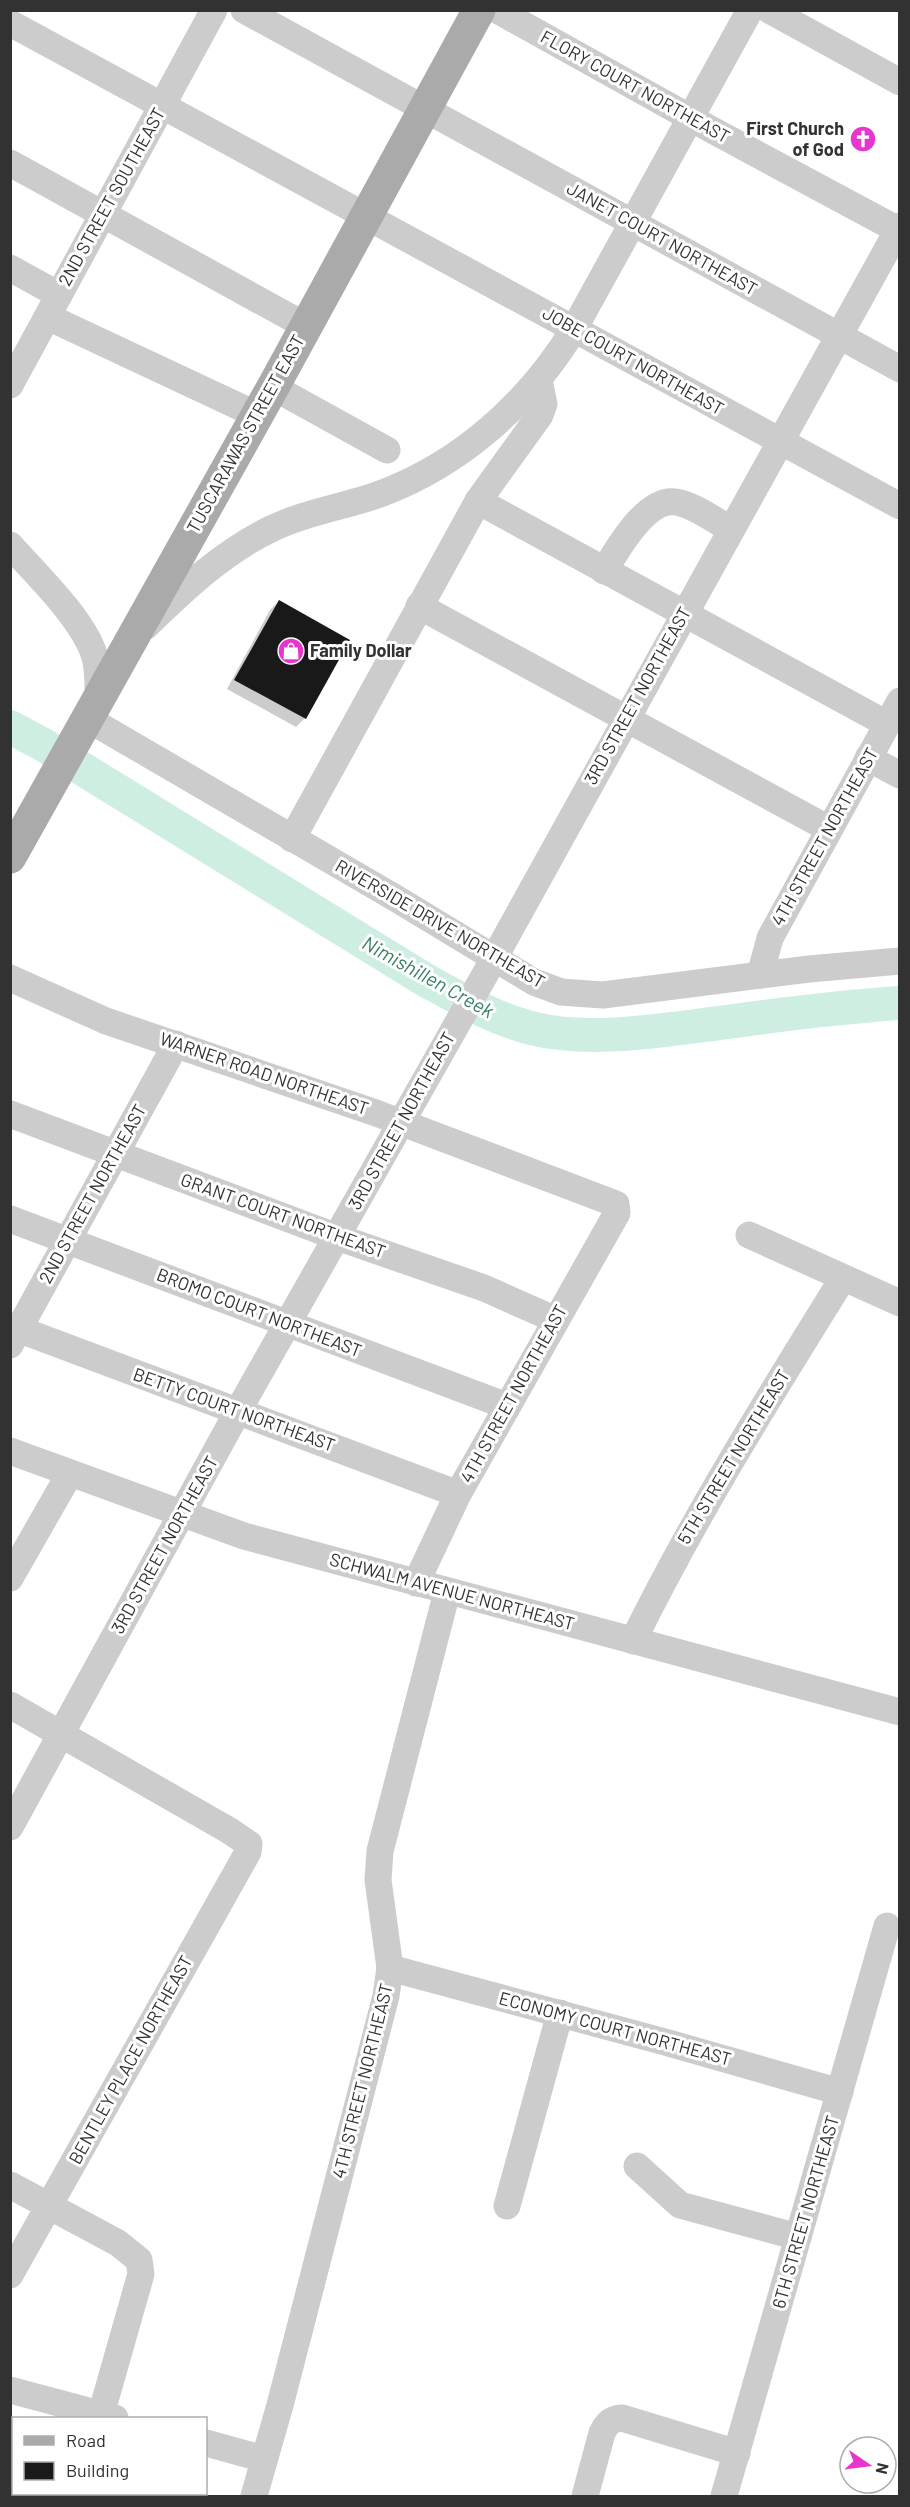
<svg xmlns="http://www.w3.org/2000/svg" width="910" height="2507" font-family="Barlow,sans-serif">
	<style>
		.shadow { fill: #0003 }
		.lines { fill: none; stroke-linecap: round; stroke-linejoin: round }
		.river { stroke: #cdeee0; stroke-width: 34 }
		.building { fill: #191919 }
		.minor { stroke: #ccc; stroke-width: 27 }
		.major { stroke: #aaa; stroke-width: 33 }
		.labels { text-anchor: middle; stroke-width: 6; stroke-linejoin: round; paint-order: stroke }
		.street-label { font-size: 18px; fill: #323232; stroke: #fff }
		.poi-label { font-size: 18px; font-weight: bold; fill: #323232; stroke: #fff; text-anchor: end }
		.water-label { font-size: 20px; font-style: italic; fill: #378263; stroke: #fff }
	</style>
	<rect width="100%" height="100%" fill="#fff"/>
	<path class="shadow" d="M 279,601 L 305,718 L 296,727 L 227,689 L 270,610 Z"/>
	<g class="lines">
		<path class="river" d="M 10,727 L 42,744 L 427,981 C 462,1000 497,1020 535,1029 C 593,1043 669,1029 727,1022 C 784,1014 841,1007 900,1003"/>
	</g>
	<path class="building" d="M 279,600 L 350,640 L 306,719 L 234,680 Z"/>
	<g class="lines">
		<g class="minor">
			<path d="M 244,10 L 900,369"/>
			<path d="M 497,10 L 714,131 L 900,231"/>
			<path d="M 769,10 L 900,82"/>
			<path d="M 10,23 L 900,506"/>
			<path d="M 10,163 L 306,326"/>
			<path d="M 10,268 L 59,295"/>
			<path d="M 48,317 L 257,415"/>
			<path d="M 10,385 L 214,10"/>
			<path d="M 273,387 L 387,450"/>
			<path d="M 478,501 L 887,724"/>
			<path d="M 10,545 C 36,574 82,618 94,654 C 99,669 98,685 98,700"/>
			<path d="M 604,571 C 617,550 646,497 676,502 C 694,505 714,520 730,529"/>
			<path d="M 419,606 L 829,829"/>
			<path d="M 146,626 C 184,589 223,552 271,529 C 306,512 344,507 380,494 C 461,464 529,403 574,329 L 750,10"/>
			<path d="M 88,719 L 397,899 L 534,982 L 561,992 L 603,995 L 809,969 L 900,961"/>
			<path d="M 868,758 L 900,775"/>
			<path d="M 292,839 L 478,501 L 540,415 L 544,404 L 539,380"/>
			<path d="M 760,975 L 770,938 L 900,701"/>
			<path d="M 10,978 L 106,1021 L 376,1113 L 616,1204 L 617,1213 L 458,1494 L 416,1583"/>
			<path d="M 10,1114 L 337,1237 L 484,1288 L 556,1320"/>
			<path d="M 10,1219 L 507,1406"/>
			<path d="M 749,1235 L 900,1303"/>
			<path d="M 10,1326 L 458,1494"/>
			<path d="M 10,1345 L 176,1044"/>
			<path d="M 10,1451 L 244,1536 L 900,1712"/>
			<path d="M 10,1578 L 70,1473"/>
			<path d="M 633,1641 C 695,1515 769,1397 843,1278"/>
			<path d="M 10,1705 L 230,1831 L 249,1844 L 248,1852 L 10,2275"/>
			<path d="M 10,1827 L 238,1411 L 487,971 L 900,226"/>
			<path d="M 390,1968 L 665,2042 L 840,2092"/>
			<path d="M 637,2166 L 680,2205 L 798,2237"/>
			<path d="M 10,2185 L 118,2243 L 139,2260 L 141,2274 L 100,2418"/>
			<path d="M 507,2206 L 560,2013"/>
			<path d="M 10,2390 L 115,2418"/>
			<path d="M 206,2443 L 264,2459"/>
			<path d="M 79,2496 L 80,2494"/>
			<path d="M 254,2496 L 280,2405 L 386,1996 L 390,1968 L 378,1880 L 380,1851 L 447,1592"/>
			<path d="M 585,2496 L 602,2433 C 607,2423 611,2419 622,2418 L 737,2453"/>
			<path d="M 724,2496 L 887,1926"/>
		</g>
		<path class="major" d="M 10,857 L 273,387 L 479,10"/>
	</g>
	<defs>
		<symbol id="church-disc" viewBox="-11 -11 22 22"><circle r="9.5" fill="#e736d0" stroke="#fff"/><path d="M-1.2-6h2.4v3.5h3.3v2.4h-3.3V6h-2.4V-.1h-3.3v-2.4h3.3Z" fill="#fff"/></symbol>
		<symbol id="shop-disc" viewBox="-11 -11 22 22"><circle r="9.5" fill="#e736d0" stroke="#fff"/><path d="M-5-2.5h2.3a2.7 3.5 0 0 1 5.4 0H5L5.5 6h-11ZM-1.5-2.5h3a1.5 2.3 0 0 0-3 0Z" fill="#fff"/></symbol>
	</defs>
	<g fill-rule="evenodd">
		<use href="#church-disc" x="848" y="124" width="30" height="30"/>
		<use href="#shop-disc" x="276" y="636" width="30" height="30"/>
	</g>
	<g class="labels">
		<g class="street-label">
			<text transform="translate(635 87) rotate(29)" y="6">FLORY COURT NORTHEAST</text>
			<text transform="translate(112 197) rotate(-61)" y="6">2ND STREET SOUTHEAST</text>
			<text transform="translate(662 239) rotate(29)" y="6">JANET COURT NORTHEAST</text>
			<text transform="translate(633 361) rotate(29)" y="6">JOBE COURT NORTHEAST</text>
			<text transform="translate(246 434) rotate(-61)" y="6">TUSCARAWAS STREET EAST</text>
			<text transform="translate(638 696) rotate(-61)" y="6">3RD STREET NORTHEAST</text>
			<text transform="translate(825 837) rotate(-61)" y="6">4TH STREET NORTHEAST</text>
			<text transform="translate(440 924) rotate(30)" y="6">RIVERSIDE DRIVE NORTHEAST</text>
			<text transform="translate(264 1074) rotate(19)" y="6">WARNER ROAD NORTHEAST</text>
			<text transform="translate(402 1121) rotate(-61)" y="6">3RD STREET NORTHEAST</text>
			<text transform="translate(93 1194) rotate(-61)" y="6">2ND STREET NORTHEAST</text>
			<text transform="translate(283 1216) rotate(20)" y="6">GRANT COURT NORTHEAST</text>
			<text transform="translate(259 1313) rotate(21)" y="6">BROMO COURT NORTHEAST</text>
			<text transform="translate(514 1394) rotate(-61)" y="6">4TH STREET NORTHEAST</text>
			<text transform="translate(234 1410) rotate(20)" y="6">BETTY COURT NORTHEAST</text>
			<text transform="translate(734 1457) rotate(-59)" y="6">5TH STREET NORTHEAST</text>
			<text transform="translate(165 1545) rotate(-61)" y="6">3RD STREET NORTHEAST</text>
			<text transform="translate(452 1592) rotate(15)" y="6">SCHWALM AVENUE NORTHEAST</text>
			<text transform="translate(615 2029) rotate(15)" y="6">ECONOMY COURT NORTHEAST</text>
			<text transform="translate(131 2060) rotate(-61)" y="6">BENTLEY PLACE NORTHEAST</text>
			<text transform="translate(363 2081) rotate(-76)" y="6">4TH STREET NORTHEAST</text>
			<text transform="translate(806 2212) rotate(-74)" y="6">6TH STREET NORTHEAST</text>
		</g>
		<g class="poi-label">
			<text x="844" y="135">First Church<tspan x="844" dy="21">of God</tspan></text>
			<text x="310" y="657" text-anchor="start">Family Dollar</text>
		</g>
		<g class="water-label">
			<text transform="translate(428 977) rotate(29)" y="7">Nimishillen Creek</text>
		</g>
	</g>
	<rect width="910" height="2507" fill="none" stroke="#323232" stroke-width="24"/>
	<rect x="12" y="2417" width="195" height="78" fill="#ffffff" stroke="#adadad" stroke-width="1.5"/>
	<rect x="24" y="2436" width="30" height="9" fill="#aaaaaa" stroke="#adadad" stroke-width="1.5"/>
	<text x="66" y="2447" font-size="18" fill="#323232">Road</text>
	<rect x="24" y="2462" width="30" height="18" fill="#191919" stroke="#adadad" stroke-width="1.5"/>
	<text x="66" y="2477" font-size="18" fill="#323232">Building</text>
	<g transform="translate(868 2465) rotate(104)"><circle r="28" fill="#ffffff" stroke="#adadad" stroke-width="1.5"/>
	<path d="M0-4.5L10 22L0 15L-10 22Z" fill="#e736d0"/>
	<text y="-9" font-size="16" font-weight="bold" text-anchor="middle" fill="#323232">N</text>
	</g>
</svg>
